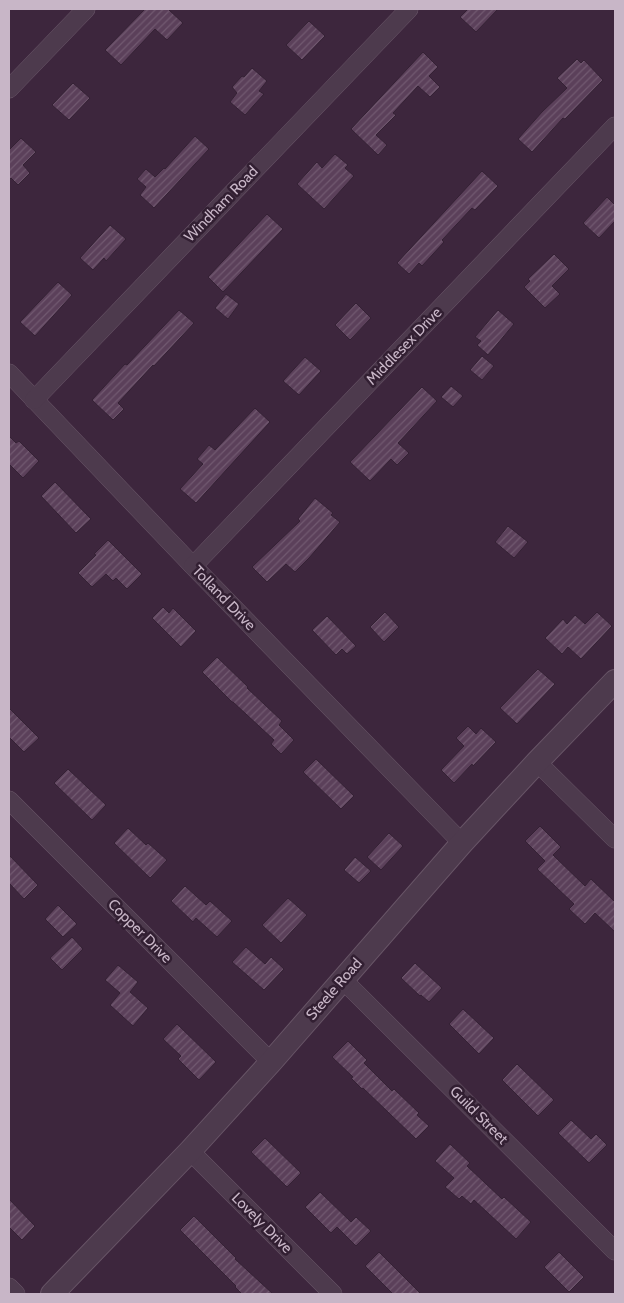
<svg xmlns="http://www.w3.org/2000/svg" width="624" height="1303" font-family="Cabin,sans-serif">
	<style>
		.building { fill: url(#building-hatch); stroke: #342134 }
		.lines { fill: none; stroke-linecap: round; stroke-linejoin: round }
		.minor-casing { stroke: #685567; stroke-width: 19 }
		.tertiary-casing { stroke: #685567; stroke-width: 24 }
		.minor { stroke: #4d3a4d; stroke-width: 18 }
		.tertiary { stroke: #4d3a4d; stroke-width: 22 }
		.labels { text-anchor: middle; stroke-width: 5; stroke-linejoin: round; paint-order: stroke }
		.street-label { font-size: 15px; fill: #c8b6c7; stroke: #321f32 }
	</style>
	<defs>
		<pattern id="building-hatch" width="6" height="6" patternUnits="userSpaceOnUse" patternTransform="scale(1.25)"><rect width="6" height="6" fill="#5b405a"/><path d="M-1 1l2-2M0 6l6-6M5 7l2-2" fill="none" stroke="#715970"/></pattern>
	</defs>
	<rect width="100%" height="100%" fill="#3d263d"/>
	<g class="building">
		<path d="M 145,9 L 168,9 L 183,23 L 167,40 L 155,29 L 121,65 L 105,50 Z"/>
		<path d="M 468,9 L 498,9 L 476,32 L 460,17 Z"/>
		<path d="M 309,21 L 325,36 L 302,60 L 286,45 Z"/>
		<path d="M 423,52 L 438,67 L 429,76 L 440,87 L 430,97 L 418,86 L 393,113 L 396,115 L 376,135 L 387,145 L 378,155 L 351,129 Z"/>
		<path d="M 577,59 L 581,63 L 584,60 L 603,80 L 565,119 L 563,118 L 532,152 L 518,139 L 542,112 L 567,88 L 557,78 Z"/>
		<path d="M 252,68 L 267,81 L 259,91 L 264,94 L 245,115 L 230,102 L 237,93 L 232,87 L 242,76 L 244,77 Z"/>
		<path d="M 73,83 L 90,98 L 69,120 L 52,105 Z"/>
		<path d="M 195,136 L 209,149 L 154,208 L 140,195 L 146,187 L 137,179 L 146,169 L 155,177 L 164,168 L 165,169 Z"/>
		<path d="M 21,138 L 36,152 L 23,165 L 30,173 L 18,185 L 11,178 L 9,180 L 9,150 Z"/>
		<path d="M 335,154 L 348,165 L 345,168 L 354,176 L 324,209 L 297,184 L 317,162 L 322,168 Z"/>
		<path d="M 482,171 L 498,186 L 475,210 L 472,208 L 442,240 L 444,242 L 422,266 L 419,263 L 409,274 L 397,263 Z"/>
		<path d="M 607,197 L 615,205 L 615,221 L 599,238 L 583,223 Z"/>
		<path d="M 267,214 L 283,229 L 223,292 L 208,277 Z"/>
		<path d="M 110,225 L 126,239 L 106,261 L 104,258 L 93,270 L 80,258 Z"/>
		<path d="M 554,254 L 569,269 L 552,286 L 560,294 L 545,308 L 524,287 L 530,281 L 528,279 Z"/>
		<path d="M 58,282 L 72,295 L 35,336 L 20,322 Z"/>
		<path d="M 226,294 L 239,304 L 228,319 L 215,308 Z"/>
		<path d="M 356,303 L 371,318 L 350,340 L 335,325 Z"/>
		<path d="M 179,310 L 194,323 L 154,366 L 153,365 L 118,403 L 124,409 L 113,420 L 92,400 L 125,364 L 127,365 Z"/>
		<path d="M 498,310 L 514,324 L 488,355 L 477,345 L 481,341 L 475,337 Z"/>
		<path d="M 482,356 L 494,366 L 482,380 L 470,370 Z"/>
		<path d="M 305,357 L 321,371 L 299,395 L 283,381 Z"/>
		<path d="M 451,386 L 463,396 L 453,407 L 441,397 Z"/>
		<path d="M 422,387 L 437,401 L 398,443 L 409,453 L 397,465 L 391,459 L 370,481 L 350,462 Z"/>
		<path d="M 255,408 L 270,422 L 196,503 L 180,489 L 203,464 L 197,459 L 209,445 L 215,450 Z"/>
		<path d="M 9,436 L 16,443 L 19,441 L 39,461 L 23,478 L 9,464 Z"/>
		<path d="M 55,482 L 91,519 L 76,533 L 41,496 Z"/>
		<path d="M 315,498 L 333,513 L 331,515 L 340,522 L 309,558 L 295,572 L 286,564 L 267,582 L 252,567 L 300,521 L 298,519 Z"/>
		<path d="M 508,526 L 528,542 L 514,558 L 495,542 Z"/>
		<path d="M 108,540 L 142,574 L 127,589 L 116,578 L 113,581 L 106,574 L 92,587 L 78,573 L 96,555 L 94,554 Z"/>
		<path d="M 163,607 L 169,613 L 173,608 L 196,631 L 181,647 L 152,618 Z"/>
		<path d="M 385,612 L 399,627 L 384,642 L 370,627 Z"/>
		<path d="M 597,612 L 612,626 L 581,659 L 568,647 L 562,654 L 545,638 L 563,619 L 567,624 L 575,615 L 585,624 Z"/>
		<path d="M 327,616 L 356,646 L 347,654 L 342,649 L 336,655 L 312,630 Z"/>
		<path d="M 217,657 L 248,687 L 247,688 L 282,721 L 279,725 L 294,740 L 281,754 L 271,744 L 274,740 L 233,702 L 232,702 L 202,672 Z"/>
		<path d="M 538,669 L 555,684 L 517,724 L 500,708 Z"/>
		<path d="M 9,708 L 39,738 L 24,752 L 9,737 Z"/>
		<path d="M 468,726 L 476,734 L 481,728 L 496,742 L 473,766 L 472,764 L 454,783 L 441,770 L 464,746 L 456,738 Z"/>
		<path d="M 316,759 L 354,796 L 341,809 L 303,772 Z"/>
		<path d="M 68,769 L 106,805 L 92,820 L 54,783 Z"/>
		<path d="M 540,826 L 561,847 L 553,855 L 585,886 L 591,879 L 615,902 L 615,932 L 595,913 L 585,924 L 569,909 L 574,904 L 537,869 L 545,861 L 525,841 Z"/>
		<path d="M 128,828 L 146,845 L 148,843 L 167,860 L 150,878 L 114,843 Z"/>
		<path d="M 389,833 L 403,846 L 381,870 L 367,857 Z"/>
		<path d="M 9,855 L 38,885 L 24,899 L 9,883 Z"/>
		<path d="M 355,857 L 371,871 L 359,883 L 344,870 Z"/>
		<path d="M 185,886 L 206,905 L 210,901 L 232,921 L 217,937 L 196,918 L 193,922 L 171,901 Z"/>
		<path d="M 288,898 L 307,915 L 281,943 L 262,925 Z"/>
		<path d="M 58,905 L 77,924 L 63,937 L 45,919 Z"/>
		<path d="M 72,937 L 83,949 L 62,970 L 50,958 Z"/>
		<path d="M 246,947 L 265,964 L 271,957 L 284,969 L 264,990 L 232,962 Z"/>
		<path d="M 415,963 L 442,988 L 429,1002 L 421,995 L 420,996 L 401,978 Z"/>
		<path d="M 118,965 L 138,982 L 130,992 L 148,1008 L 133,1026 L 110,1005 L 120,993 L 105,980 Z"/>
		<path d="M 463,1009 L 494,1038 L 479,1054 L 449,1024 Z"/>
		<path d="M 177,1024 L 216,1062 L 199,1080 L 178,1059 L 181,1056 L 163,1039 Z"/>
		<path d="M 348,1041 L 367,1060 L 364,1063 L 392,1091 L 394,1089 L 419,1113 L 417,1115 L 429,1126 L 416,1139 L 363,1088 L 362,1089 L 351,1078 L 353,1077 L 332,1057 Z"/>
		<path d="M 517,1064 L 554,1100 L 538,1116 L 502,1080 Z"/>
		<path d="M 571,1120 L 591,1139 L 596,1134 L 607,1145 L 589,1163 L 558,1133 Z"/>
		<path d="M 265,1138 L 301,1173 L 287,1187 L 251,1152 Z"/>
		<path d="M 450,1144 L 470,1163 L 467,1166 L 502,1199 L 504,1197 L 531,1222 L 516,1239 L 474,1200 L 471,1204 L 462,1196 L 459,1199 L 445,1187 L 454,1178 L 435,1161 Z"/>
		<path d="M 320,1192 L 351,1222 L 356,1217 L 371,1231 L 356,1246 L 337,1227 L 331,1233 L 305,1207 Z"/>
		<path d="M 9,1199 L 35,1226 L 22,1240 L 9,1227 Z"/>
		<path d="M 194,1216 L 236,1258 L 235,1259 L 273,1294 L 242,1294 L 235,1287 L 236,1286 L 180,1230 Z"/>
		<path d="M 379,1252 L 421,1294 L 393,1294 L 365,1266 Z"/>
		<path d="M 559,1252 L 584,1277 L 569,1292 L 544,1267 Z"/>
	</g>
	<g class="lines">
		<defs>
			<g id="minor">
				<path d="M 9,89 L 86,9"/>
				<path d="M 9,373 L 193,566 L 462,843"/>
				<path d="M 34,400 L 409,9"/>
				<path d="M 193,566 L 615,126"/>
				<path d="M 537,762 L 615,839"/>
				<path d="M 9,800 L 271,1062"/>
				<path d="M 342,979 L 615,1251"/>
				<path d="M 190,1151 L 333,1294"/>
				<path d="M 9,1287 L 16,1294"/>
			</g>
			<path id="tertiary" d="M 52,1294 L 190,1151 L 271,1062 L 462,843 L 537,762 L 615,681"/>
		</defs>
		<use href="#minor" class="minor-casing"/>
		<use href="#tertiary" class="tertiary-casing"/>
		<use href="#minor" class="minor"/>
		<use href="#tertiary" class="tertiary"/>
	</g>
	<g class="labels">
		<g class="street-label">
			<text transform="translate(221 204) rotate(-46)" y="5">Windham Road</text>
			<text transform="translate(404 346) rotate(-46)" y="5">Middlesex Drive</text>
			<text transform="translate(224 598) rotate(46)" y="5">Tolland Drive</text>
			<text transform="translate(140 931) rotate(45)" y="5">Copper Drive</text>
			<text transform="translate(334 989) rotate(-49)" y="5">Steele Road</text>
			<text transform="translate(479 1115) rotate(45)" y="5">Guild Street</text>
			<text transform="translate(262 1223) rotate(45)" y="5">Lovely Drive</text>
		</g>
	</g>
	<rect width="624" height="1303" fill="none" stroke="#c8b6c7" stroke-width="20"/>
</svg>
